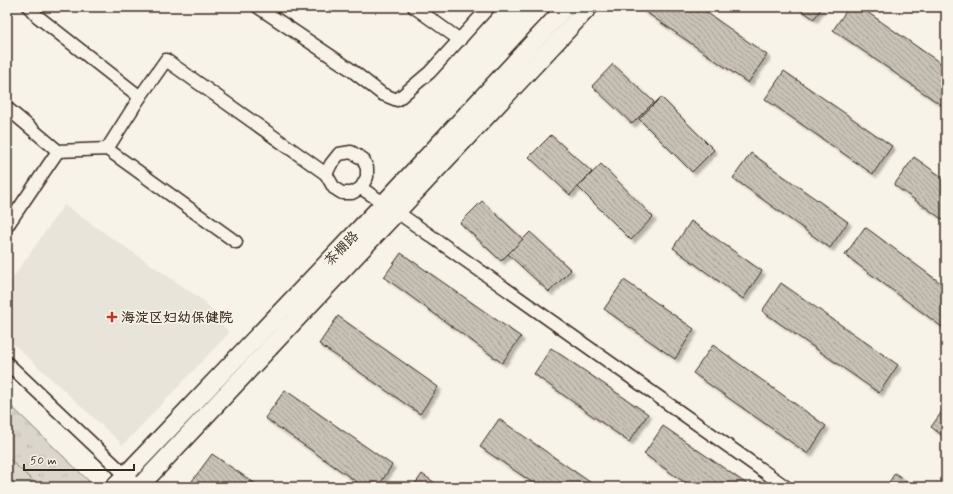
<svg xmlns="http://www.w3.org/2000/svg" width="953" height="494" font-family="Mynerve,'LXGW WenKai TC',sans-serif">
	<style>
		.built { fill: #e9e4d9 }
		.grass { fill: url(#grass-tufts); stroke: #8b8074 }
		.pitch { fill: #dbd6cb; stroke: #8b8074 }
		.building { fill: url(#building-back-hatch); stroke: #3b2a1e; filter: url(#shadow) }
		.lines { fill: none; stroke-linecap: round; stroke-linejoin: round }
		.street-casing { stroke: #3b2a1e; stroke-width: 15 }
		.secondary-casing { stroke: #3b2a1e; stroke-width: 20 }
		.street { stroke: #f7f3e8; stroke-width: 12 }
		.secondary { stroke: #f7f3e8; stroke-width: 17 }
		.poi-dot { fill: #c8321e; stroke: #f7f3e8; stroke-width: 1.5 }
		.labels { text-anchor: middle; stroke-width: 3.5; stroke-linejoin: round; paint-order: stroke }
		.street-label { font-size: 14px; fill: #3b2a1e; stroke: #f7f3e8 }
		.poi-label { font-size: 14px; font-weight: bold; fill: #3b2a1e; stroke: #f7f3e8; text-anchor: start }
	</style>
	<defs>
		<pattern id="grass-tufts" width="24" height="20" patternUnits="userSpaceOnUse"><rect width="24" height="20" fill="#dbd6cb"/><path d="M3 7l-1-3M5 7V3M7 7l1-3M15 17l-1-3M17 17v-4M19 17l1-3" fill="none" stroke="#bdb8ae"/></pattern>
		<pattern id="building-back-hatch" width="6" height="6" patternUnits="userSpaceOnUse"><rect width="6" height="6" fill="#c8c1b6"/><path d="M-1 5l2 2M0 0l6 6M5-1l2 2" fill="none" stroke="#a49d93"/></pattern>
		<filter id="shadow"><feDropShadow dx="3.5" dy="3.5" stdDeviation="1" flood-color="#0004"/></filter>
	</defs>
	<rect width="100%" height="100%" fill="#f7f3e8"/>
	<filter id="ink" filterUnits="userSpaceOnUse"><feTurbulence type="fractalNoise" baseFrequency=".025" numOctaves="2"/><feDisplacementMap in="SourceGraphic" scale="8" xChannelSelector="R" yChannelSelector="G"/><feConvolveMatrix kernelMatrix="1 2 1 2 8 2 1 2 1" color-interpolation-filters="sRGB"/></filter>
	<g filter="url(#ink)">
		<path class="built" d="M 64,205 L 204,301 L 229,333 L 123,445 L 7,338 L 7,286 Z"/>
		<path class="grass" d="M 7,402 L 95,487 L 7,487 Z"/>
		<path class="pitch" d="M 7,457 L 33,481 L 27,487 L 7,487 Z"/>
		<g class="building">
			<path d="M 640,7 L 699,7 L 767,55 L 748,83 L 640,8 Z"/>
			<path d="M 797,7 L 822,7 L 814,19 Z"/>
			<path d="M 849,7 L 860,7 L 946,67 L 946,99 L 941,105 L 833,30 Z"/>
			<path d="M 613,64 L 654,102 L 632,124 L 592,86 Z"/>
			<path d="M 784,71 L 892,146 L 873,174 L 765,99 Z"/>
			<path d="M 661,97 L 714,150 L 692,172 L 639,119 Z"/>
			<path d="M 551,135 L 592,172 L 570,195 L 529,157 Z"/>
			<path d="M 751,153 L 848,222 L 830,248 L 733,178 Z"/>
			<path d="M 914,157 L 946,180 L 946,222 L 894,185 Z"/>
			<path d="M 601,164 L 653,217 L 631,240 L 578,187 Z"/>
			<path d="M 482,201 L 523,239 L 501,261 L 460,223 Z"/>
			<path d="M 691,221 L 762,271 L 743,299 L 673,248 Z"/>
			<path d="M 865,227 L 946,287 L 946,320 L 942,327 L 845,255 Z"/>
			<path d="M 530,232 L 571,270 L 549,292 L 508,254 Z"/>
			<path d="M 401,253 L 521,337 L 502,363 L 384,277 Z"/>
			<path d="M 624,280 L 694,329 L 675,359 L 604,309 Z"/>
			<path d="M 781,283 L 898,365 L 879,393 L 762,311 Z"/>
			<path d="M 338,316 L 438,387 L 420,414 L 319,344 Z"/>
			<path d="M 713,345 L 826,426 L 808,454 L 693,373 Z"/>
			<path d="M 551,348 L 648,414 L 629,442 L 534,374 Z"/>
			<path d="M 285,390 L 392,465 L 378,487 L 364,487 L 265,418 Z"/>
			<path d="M 946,406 L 946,438 L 931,427 Z"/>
			<path d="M 499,419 L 597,487 L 539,487 L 480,447 Z"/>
			<path d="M 663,426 L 751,487 L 691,487 L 644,454 Z"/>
			<path d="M 212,454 L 260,487 L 200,487 L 192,481 Z"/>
			<path d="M 895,473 L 914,487 L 886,487 Z"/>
			<path d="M 422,474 L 441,487 L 413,487 Z"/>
		</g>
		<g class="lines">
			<defs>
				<g id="street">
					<path d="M 29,7 L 37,16 L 140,97 L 107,149"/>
					<path d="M 258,7 L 350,69 L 382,94 L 397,100 L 430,72 L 489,7"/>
					<path d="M 414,7 L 460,40"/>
					<path d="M 140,97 L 166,60 L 326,174 L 334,188 L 342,193 L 352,193 L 361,188 L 397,212 L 786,487"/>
					<path d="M 7,108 L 58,151 L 107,149 L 236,242"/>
					<path d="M 326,174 L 331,164 L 339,154 L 351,152 L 363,159 L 367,168 L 367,177 L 361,188"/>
					<path d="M 7,226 L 58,151"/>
					<path d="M 7,363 L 138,487"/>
				</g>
				<g id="secondary">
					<path d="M 114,487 L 384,203 L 566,7"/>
					<path d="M 139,487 L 589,7"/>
				</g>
			</defs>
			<use href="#street" class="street-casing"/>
			<use href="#secondary" class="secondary-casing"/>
			<use href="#street" class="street"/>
			<use href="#secondary" class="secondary"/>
		</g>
	</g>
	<path class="poi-dot" d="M110 311h4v4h4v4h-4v4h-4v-4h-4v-4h4z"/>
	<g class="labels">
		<g class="street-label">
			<text transform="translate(341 248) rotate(-46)" y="5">茶棚路</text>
		</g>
		<g class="poi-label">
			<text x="121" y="322">海淀区妇幼保健院</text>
		</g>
	</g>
	<rect width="953" height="494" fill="none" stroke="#f7f3e8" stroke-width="24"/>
	<rect x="12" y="12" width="929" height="470" fill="none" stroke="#3b2a1e" stroke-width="1.5" filter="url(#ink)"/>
	<path d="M24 464v6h110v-6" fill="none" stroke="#3b2a1e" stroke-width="2"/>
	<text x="30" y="464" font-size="12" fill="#3b2a1e" stroke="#f7f3e8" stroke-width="3" paint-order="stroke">50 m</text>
</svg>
